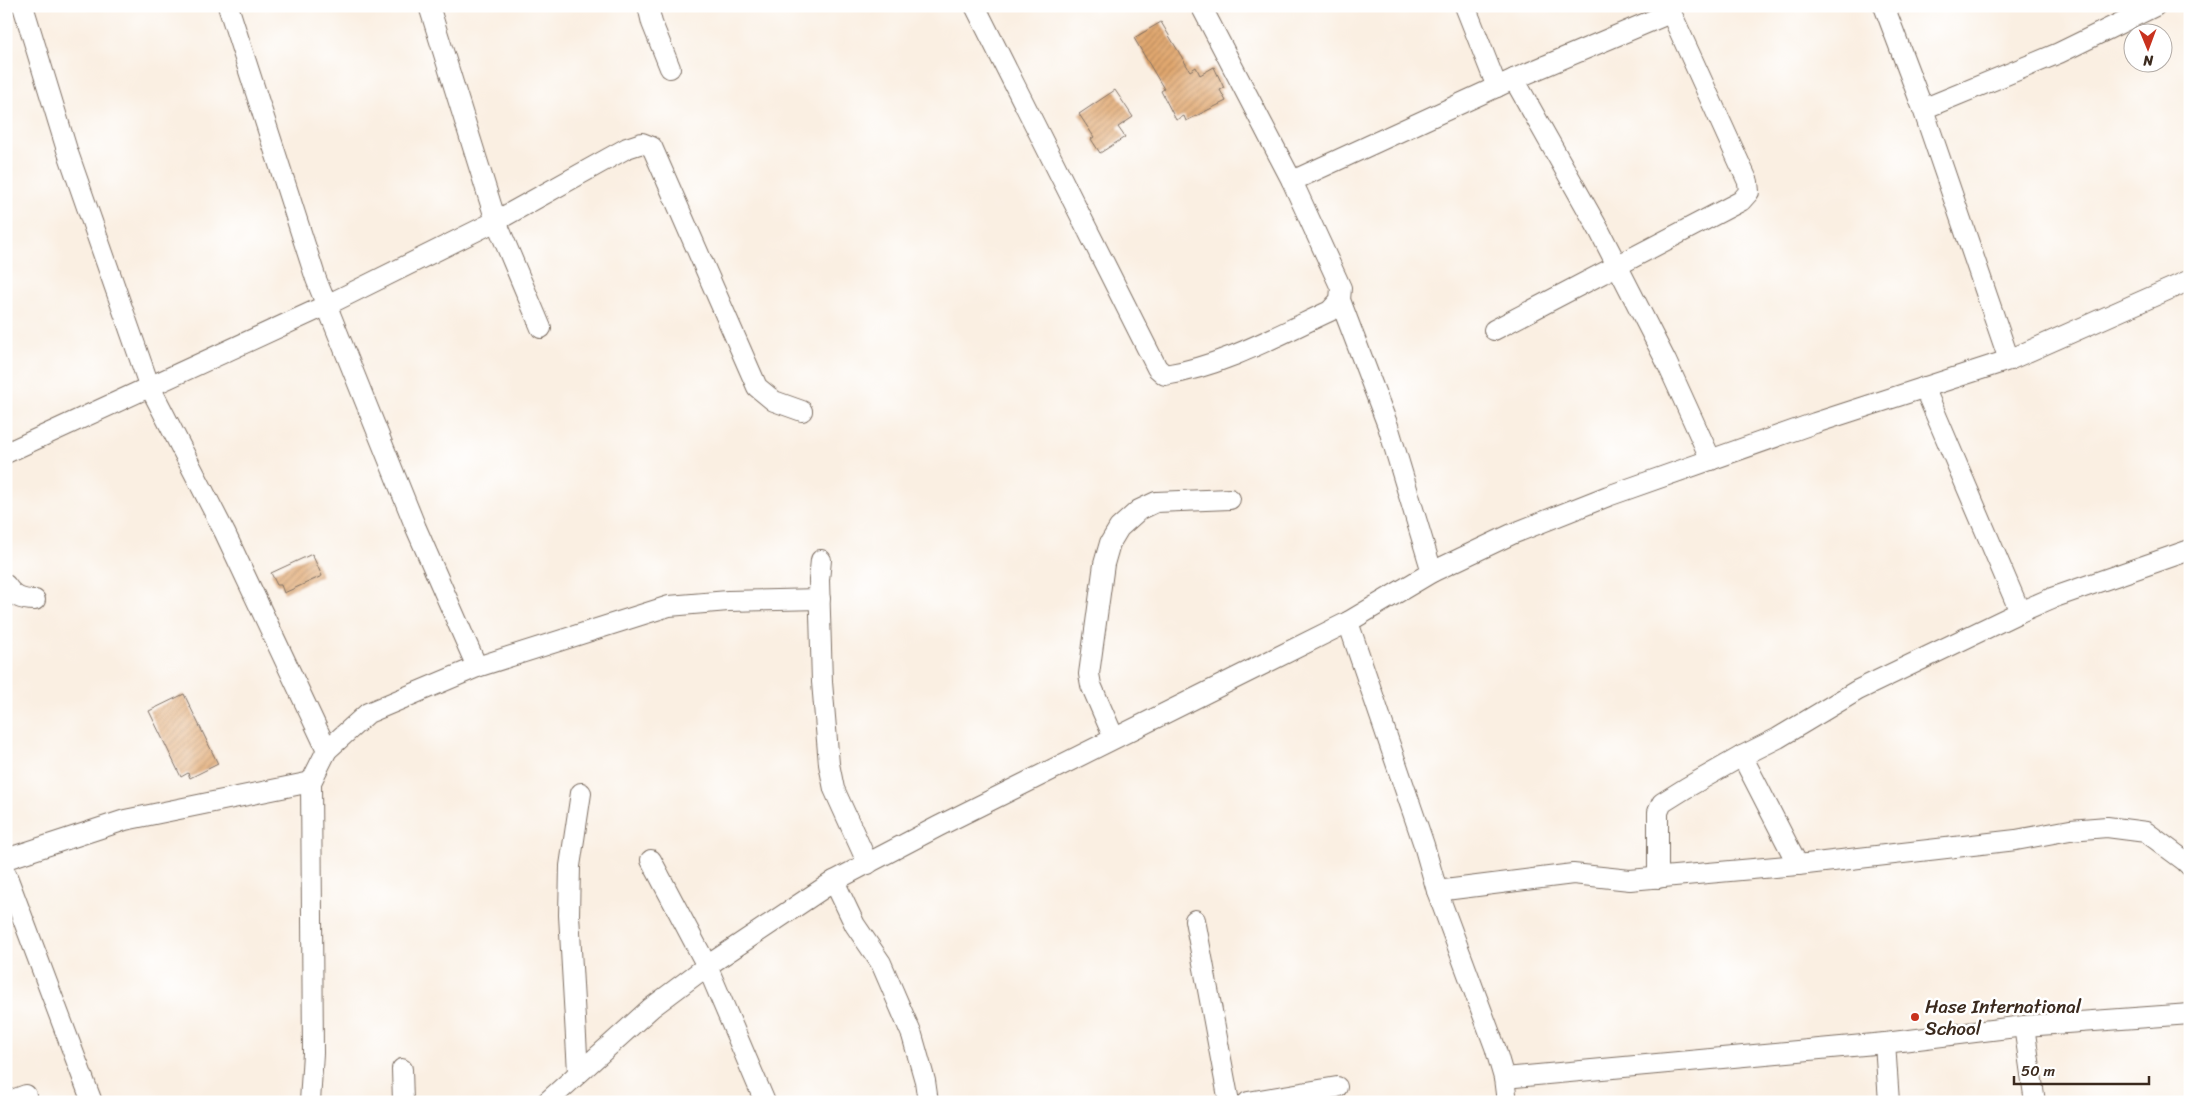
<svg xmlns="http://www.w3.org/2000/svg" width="2196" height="1108" font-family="Sriracha,sans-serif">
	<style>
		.building { fill: url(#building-hatch) }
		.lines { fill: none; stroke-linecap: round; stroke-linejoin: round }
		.minor-casing { stroke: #7e6f63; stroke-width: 22 }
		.minor { stroke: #fff; stroke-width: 20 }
		.poi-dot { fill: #c8321e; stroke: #fff; stroke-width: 2 }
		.labels { text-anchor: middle; stroke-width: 5; stroke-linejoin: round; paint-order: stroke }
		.poi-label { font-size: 19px; fill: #3b2a1e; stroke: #fff; text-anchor: start }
	</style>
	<defs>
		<pattern id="building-hatch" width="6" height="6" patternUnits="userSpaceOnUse" patternTransform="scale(1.25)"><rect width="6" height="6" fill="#e0a76f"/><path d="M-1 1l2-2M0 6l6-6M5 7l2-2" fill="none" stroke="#b7885b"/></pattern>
	</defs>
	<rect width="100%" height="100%" fill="#fff"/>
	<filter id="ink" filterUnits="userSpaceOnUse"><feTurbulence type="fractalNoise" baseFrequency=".02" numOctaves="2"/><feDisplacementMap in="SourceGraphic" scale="10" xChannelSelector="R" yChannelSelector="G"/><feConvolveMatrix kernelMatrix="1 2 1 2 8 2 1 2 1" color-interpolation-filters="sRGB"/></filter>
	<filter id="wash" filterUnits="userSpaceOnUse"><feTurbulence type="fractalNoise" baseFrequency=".0096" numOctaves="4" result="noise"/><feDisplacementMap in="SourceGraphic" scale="20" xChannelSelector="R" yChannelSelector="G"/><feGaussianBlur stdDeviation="1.12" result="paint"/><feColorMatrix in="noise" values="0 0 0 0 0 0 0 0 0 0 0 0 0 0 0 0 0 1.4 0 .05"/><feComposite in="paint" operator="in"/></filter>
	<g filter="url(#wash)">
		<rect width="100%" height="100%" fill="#faefe2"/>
		<g id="blocks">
			<g class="building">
				<path d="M 1161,22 L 1190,71 L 1196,67 L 1200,75 L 1214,67 L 1224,88 L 1220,90 L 1226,101 L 1186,121 L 1184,116 L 1176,120 L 1161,91 L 1164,89 L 1134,38 Z"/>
				<path d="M 1115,90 L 1133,117 L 1118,127 L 1125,137 L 1100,153 L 1091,139 L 1094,137 L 1079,114 Z"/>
				<path d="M 312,554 L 322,576 L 284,593 L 281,585 L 277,585 L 271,573 Z"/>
				<path d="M 184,694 L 218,764 L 190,778 L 188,773 L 181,777 L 149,711 Z"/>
			</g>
		</g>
	</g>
	<g filter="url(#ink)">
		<use href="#blocks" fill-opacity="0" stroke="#7e6f63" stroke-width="1"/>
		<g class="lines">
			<defs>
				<g id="minor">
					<path d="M 23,6 L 67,150 L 149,385 L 225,533 L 327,750"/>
					<path d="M 228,6 L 316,279 L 416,528 L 477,667"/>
					<path d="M 429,6 L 496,221 L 627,148 L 642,143 L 652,147 L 757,387 L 774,401 L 802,411"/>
					<path d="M 648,6 L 652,23 L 670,68"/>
					<path d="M 975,6 L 1157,368 L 1165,375 C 1223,366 1278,335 1330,311 L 1340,300 L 1341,288 L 1292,181 L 1201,6"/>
					<path d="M 1465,6 L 1497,87"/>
					<path d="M 1884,6 L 1923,109"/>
					<path d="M 1514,79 L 1599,230 L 1666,361 L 1711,460"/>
					<path d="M 1292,181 L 1514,79 L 1670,13"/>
					<path d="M 1340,300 L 1388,426 L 1432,572"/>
					<path d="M 1494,330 L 1741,201 L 1749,192 L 1748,182 L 1668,6"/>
					<path d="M 2009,360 L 1923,109 L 2059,53 L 2155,6"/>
					<path d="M 1924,387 L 2020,612"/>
					<path d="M 6,453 L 327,305 L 496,221 L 541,328"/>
					<path d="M 821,560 L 819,580 L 822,682 L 829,764 L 834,789 L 868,864"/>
					<path d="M 6,585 C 14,597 21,600 35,600"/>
					<path d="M 1348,622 L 1424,845 L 1437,891 L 1495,1047 L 1504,1078 L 1507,1102"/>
					<path d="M 1114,738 L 1091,685 L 1089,674 L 1104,564 L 1110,543 L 1119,528 L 1139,510 L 1156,502 L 1230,499"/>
					<path d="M 1742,756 L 1798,865"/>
					<path d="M 6,859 L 125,820 L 311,782"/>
					<path d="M 651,860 L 707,966 L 765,1102"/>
					<path d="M 6,874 L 92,1102"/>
					<path d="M 1658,878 L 1658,812 L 1662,803 L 1686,788 L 1742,756 L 1778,738 L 1858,690 L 2020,612 L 2052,598 L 2190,550"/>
					<path d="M 834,881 L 855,925 L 881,963 L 912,1035 L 925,1081 L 928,1102"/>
					<path d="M 1437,891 L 1573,874 L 1630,880 L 1798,865 L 2016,840 L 2070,830 L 2107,827 L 2146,832 L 2185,861 L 2190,866"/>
					<path d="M 1195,920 L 1229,1102"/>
					<path d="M 2024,1026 L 2035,1102"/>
					<path d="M 1885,1043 L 1889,1102"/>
					<path d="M 402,1069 L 403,1102"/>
					<path d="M 578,1072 L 569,915 L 570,866 L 581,793"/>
					<path d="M 1504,1078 L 1885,1043 L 2024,1026 L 2190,1014"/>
					<path d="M 7,1102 L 26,1095"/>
					<path d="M 310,1102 L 313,1053 L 311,782 L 327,750 L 368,713 L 477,667 L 669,606 L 728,601 L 820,599"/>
					<path d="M 547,1102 L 651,1008 L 707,966 L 834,881 L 939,826 L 1348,622 L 1432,572 L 1512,534 L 1608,496 L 1815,423 L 2009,360 L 2190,280"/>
					<path d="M 1248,1102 L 1337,1087"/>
				</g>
			</defs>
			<use href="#minor" class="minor-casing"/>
			<use href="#minor" class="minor"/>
		</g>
	</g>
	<circle class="poi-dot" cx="1915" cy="1017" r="5"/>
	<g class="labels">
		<g class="poi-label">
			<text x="1925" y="1013">Hase International<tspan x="1925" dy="22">School</tspan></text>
		</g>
	</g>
	<rect width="2196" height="1108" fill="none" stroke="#fff" stroke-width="25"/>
	<g transform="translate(2148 48) rotate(179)"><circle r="24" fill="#ffffff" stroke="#b1aaa5"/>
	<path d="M0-4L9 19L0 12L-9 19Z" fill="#c8321e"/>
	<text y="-8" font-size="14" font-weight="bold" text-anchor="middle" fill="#3b2a1e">N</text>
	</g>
	<path d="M2014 1076v8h135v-8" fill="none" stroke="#3b2a1e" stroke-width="2.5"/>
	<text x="2021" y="1076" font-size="15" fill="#3b2a1e" stroke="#ffffff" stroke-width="4" paint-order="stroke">50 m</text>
</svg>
